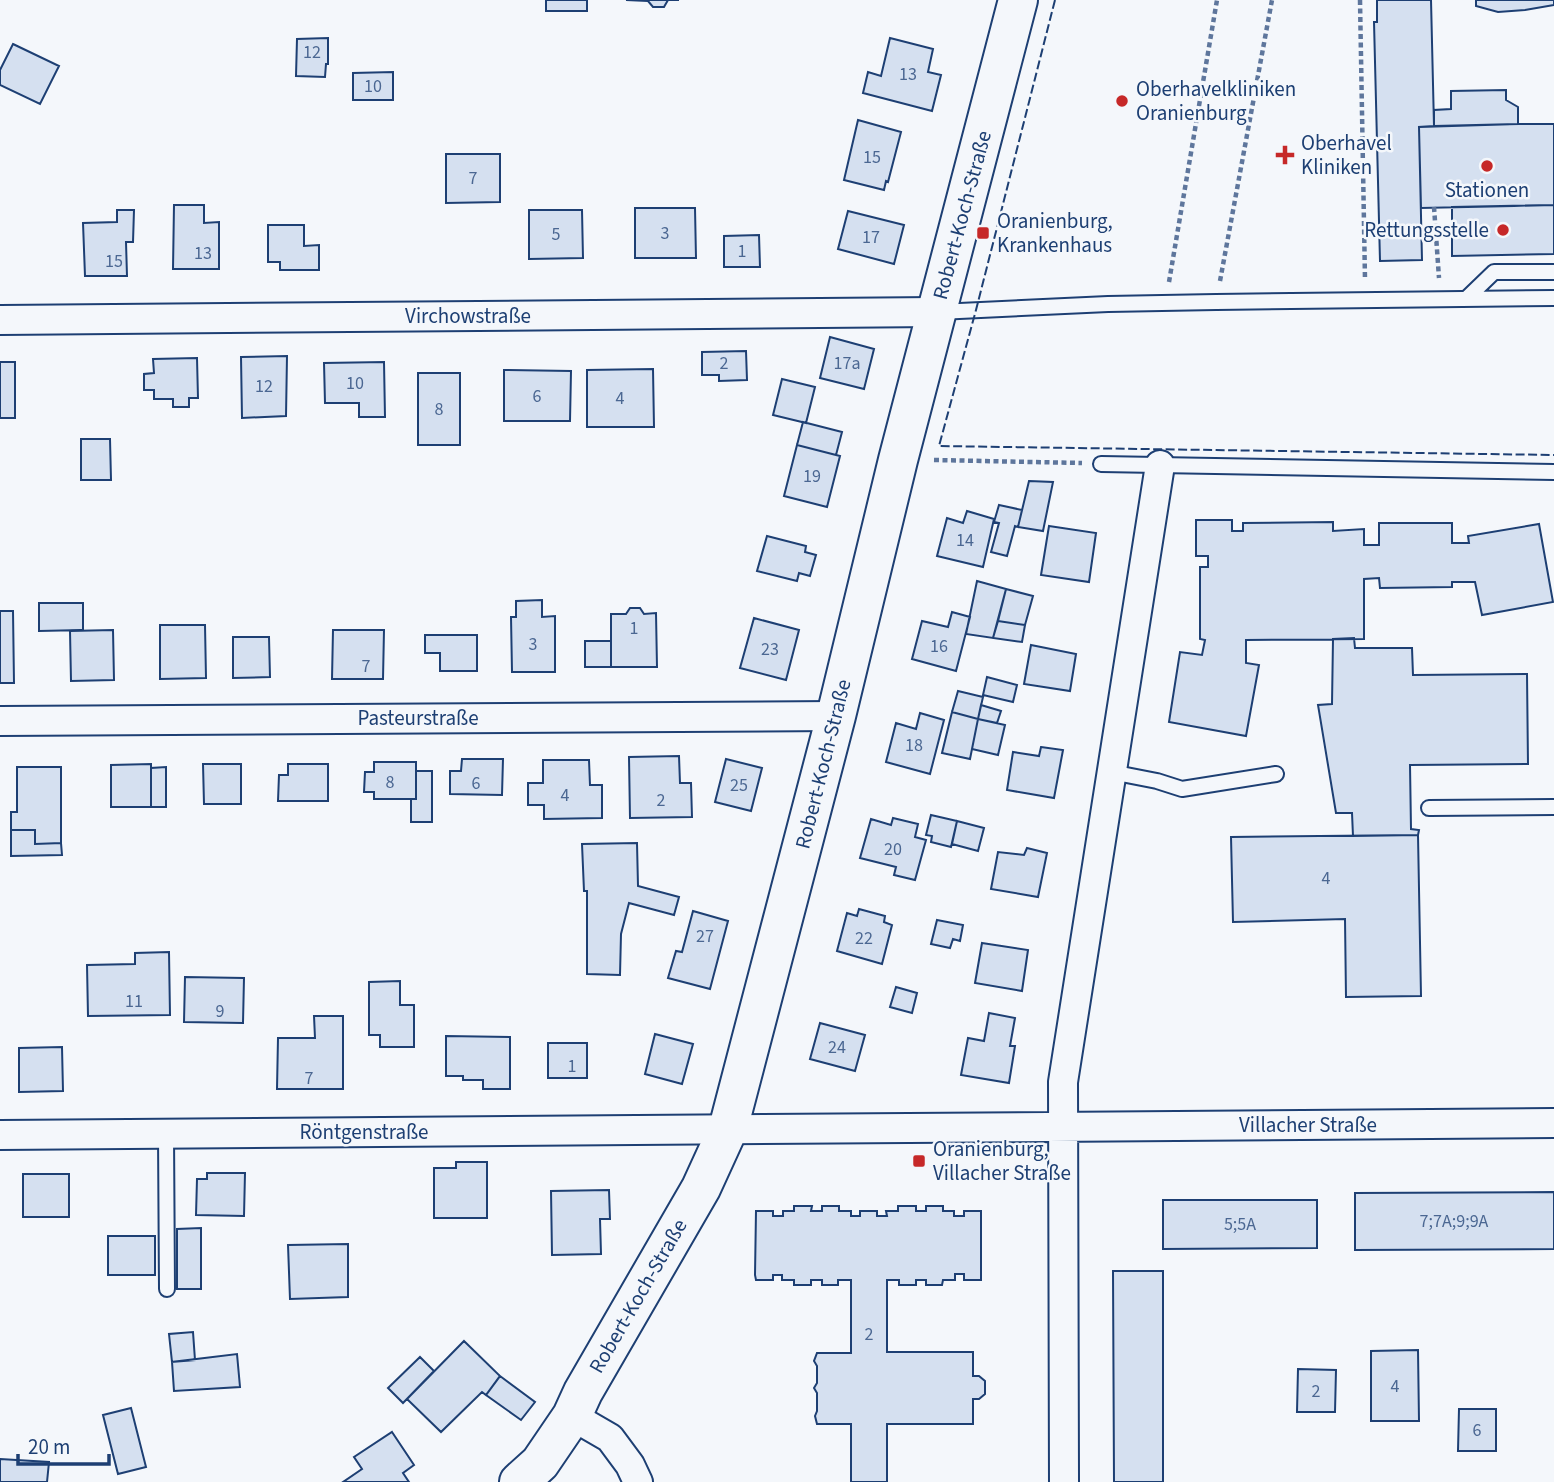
<svg xmlns="http://www.w3.org/2000/svg" width="1554" height="1482" font-family="'Source Sans 3',sans-serif">
	<style>
		.building { fill: #d5e0f0; stroke: #1d3f73; stroke-width: 2 }
		.lines { fill: none; stroke-linecap: round; stroke-linejoin: round }
		.lane-casing { stroke: #1d3f73; stroke-width: 18 }
		.street-casing { stroke: #1d3f73; stroke-width: 32 }
		.secondary-casing { stroke: #1d3f73; stroke-width: 42 }
		.path { stroke: #5e769c; stroke-width: 4.5; stroke-dasharray: 5 3.5; stroke-linecap: butt }
		.lane { stroke: #f4f7fb; stroke-width: 14 }
		.street { stroke: #f4f7fb; stroke-width: 28 }
		.secondary { stroke: #f4f7fb; stroke-width: 38 }
		.fence { stroke: #1d3f73; stroke-width: 2; stroke-dasharray: 9 3.5; stroke-linecap: butt }
		.poi-dot { fill: #c62828; stroke: #f4f7fb; stroke-width: 2.5 }
		.labels { text-anchor: middle; stroke-width: 5; stroke-linejoin: round; paint-order: stroke }
		.number-label { font-size: 18px; fill: #4b6792 }
		.poi-label { font-size: 21px; fill: #1d3f73; stroke: #f4f7fb; text-anchor: start }
		.street-label { font-size: 21px; fill: #1d3f73; stroke: #f4f7fb }
	</style>
	<rect width="100%" height="100%" fill="#f4f7fb"/>
	<path class="building" d="M546 0H587V11H546Z
		M626 0H679H668L664 7H653L648 1Z
		M1377 0H1431L1434 126 1419 127 1422 260 1380 261 1374 22H1377Z
		M1476 0H1554V5L1525 10 1498 12 1476 6Z
		M328 38V64H326L325 77 296 76 297 39Z
		M890 38 933 49 928 72 941 75 932 111 863 93 868 72 881 76Z
		M13 44 59 66 40 104 0 85V70Z
		M393 72V100H353V73Z
		M1506 90V100L1518 107V124L1434 126V110L1451 109V91Z
		M858 120 901 132 888 182 886 181 884 190 844 180Z
		M1518 124H1554V205L1421 208 1419 127Z
		M446 154H500V202L446 203Z
		M174 205H204V223L219 222V269H173Z
		M1554 205V254L1452 256V207Z
		M635 208H695L696 258H635Z
		M117 210H134L133 242H126L127 276H85L83 223 117 222Z
		M529 210H582L583 258 529 259Z
		M848 211 904 225 894 264 838 249Z
		M268 225H304V246L319 245V270H280V262H268Z
		M759 235 760 267H724V236Z
		M830 337 874 349 864 389 820 378Z
		M746 351 747 380 719 381V375H702V352Z
		M287 356 286 416 242 418 241 357Z
		M197 358 198 398H189V407H173V399H154V390H144V374L154 373 153 359Z
		M0 362H15V418H0Z
		M384 362 385 417H359V403H325L324 363Z
		M653 369 654 427H587V370Z
		M504 370 571 371 570 421H504Z
		M418 373H460V445H418Z
		M782 379 815 387 806 423 773 415Z
		M803 422 842 432 836 455 797 445Z
		M81 439H110L111 480H81Z
		M797 445 840 456 827 507 784 496Z
		M1029 481 1053 482 1043 531 1018 527Z
		M999 505 1022 510 1018 527 1015 526 1007 556 991 552 999 523 994 522Z
		M967 511 994 519 983 567 937 556 947 518 963 523Z
		M1196 520H1232V531H1243V523L1333 522V531L1364 529V545H1379V523H1452V543H1469L1468 536 1539 524 1553 602 1482 615 1475 582H1452V587L1380 588 1379 578 1364 579V639L1246 640V663L1259 665 1246 736 1169 722 1180 652 1202 655 1205 640 1200 639V567H1208V556H1196Z
		M1049 526 1096 533 1089 582 1041 575Z
		M767 536 806 546 805 552 816 555 810 576 799 573 797 581 757 571Z
		M977 581 1006 589 993 638 966 634Z
		M1006 589 1033 596 1025 625 998 621Z
		M542 600V617L555 616V672H512L511 617H516V601Z
		M39 603H83V630L39 631Z
		M630 608H640L644 614 656 613 657 667H611V614H626Z
		M0 611H13L14 683H0Z
		M952 612 970 617 956 671 912 659 922 621 948 627Z
		M754 618 799 630 786 680 740 668Z
		M998 621 1025 625 1022 642 993 638Z
		M160 625H205L206 678 160 679Z
		M113 630 114 680 71 681 70 631Z
		M333 630H384L383 679H332Z
		M425 635H477V671H440V653H425Z
		M233 637H269L270 677 233 678Z
		M1354 638 1355 648H1412L1413 675 1527 674 1528 764 1410 765 1411 829 1419 830 1418 835 1353 836 1352 813H1336L1318 705 1332 704 1333 639Z
		M585 641H611V667H585Z
		M1031 645 1076 654 1070 691 1024 684Z
		M987 677 1017 685 1013 702 983 695Z
		M958 691 983 697 978 719 952 712Z
		M981 705 1001 711 997 723 978 719Z
		M952 712 978 719 970 759 942 753Z
		M920 713 944 720 930 774 886 762 896 723 916 729Z
		M978 719 1005 725 998 755 972 749Z
		M1041 747 1063 750 1054 798 1007 790 1013 752 1039 756Z
		M679 756 680 783H691L692 817 630 818 629 757Z
		M462 759H503L502 795 450 794V771H461Z
		M726 759 762 768 751 811 715 802Z
		M543 760H589L590 785H602V818L544 819V805H528V783H543Z
		M374 762H416V799H374V792H364L365 772H374Z
		M151 764V807H111V765Z
		M203 764H241V804H204Z
		M288 764H328V801H278L279 775H288Z
		M17 767H61V843L35 844V830H11V812H17Z
		M166 767V807H151V768Z
		M416 771H432V822H411V799H416Z
		M931 815 957 821 951 847 931 842 932 836 926 835Z
		M893 818 918 824 915 837 926 840 915 880 894 875 896 867 860 858 871 819 891 825Z
		M957 821 984 828 978 851 952 844Z
		M11 830H35V844L61 843 62 855 11 856Z
		M1418 835 1421 996 1346 997 1345 919 1233 922 1231 837Z
		M637 843 638 886 679 897 674 915 629 903 621 934 620 975 587 974V891H584L582 844Z
		M1027 848 1047 853 1038 897 991 889 998 852 1024 855Z
		M859 909 885 916 884 922 892 925 882 964 837 951 847 913 857 916Z
		M693 911 728 921 710 989 668 978 676 951 682 952Z
		M937 920 963 925 960 941 953 939 950 948 931 944Z
		M982 943 1028 950 1022 991 975 983Z
		M169 952 170 1015 88 1016 87 965 135 964V953Z
		M185 977 244 978 243 1023 184 1022Z
		M400 981V1005H414V1047H380V1035H369V982Z
		M896 987 917 993 912 1013 890 1007Z
		M989 1013 1015 1018 1010 1046H1015L1009 1083 961 1075 968 1038 984 1041Z
		M314 1016H343V1089H277L278 1038H315Z
		M820 1023 865 1035 855 1071 810 1059Z
		M655 1034 693 1044 682 1084 645 1074Z
		M446 1036 510 1037V1089H483V1080H463V1076H446Z
		M548 1043H587V1078H548Z
		M62 1047 63 1091 19 1092V1048Z
		M456 1162H487V1218H434V1168H456Z
		M207 1173H245L244 1216 196 1215 197 1179H207Z
		M23 1174H69V1217H23Z
		M609 1190 610 1219H600L601 1254 552 1255 551 1191Z
		M1554 1192V1249L1355 1250V1193Z
		M1163 1200H1317V1248L1163 1249Z
		M794 1206H812L811 1211H822V1206H839V1211H851V1216H860V1211H877V1216H887L886 1211H898V1206H916V1211H926V1206H943V1211H954V1216H964V1211H981V1280H964V1274H955V1280H943L942 1285H926V1280H916V1285H899V1280H887V1352H973V1376H979L985 1381V1394L979 1399H973V1424H887V1482H851V1424H817L815 1416 817 1411V1393L814 1388 817 1383V1366L814 1361 817 1353H851V1280H838V1285H822V1280H811V1285H794V1280H782V1275H773V1280H756L755 1275 756 1211H773V1216H783V1211H794Z
		M201 1228V1289H177V1229Z
		M108 1236H155V1275H108Z
		M348 1244V1297L290 1299 288 1245Z
		M1113 1271H1163V1482H1114Z
		M193 1332 195 1360 172 1362 169 1334Z
		M464 1341 500 1376 486 1395 482 1392 441 1432 407 1399Z
		M1418 1350 1419 1421H1371V1351Z
		M237 1354 240 1387 174 1391 172 1362Z
		M420 1357 434 1371 403 1403 388 1388Z
		M1298 1369 1336 1370 1335 1412H1297Z
		M500 1376 535 1402 521 1420 486 1395Z
		M131 1408 146 1467 118 1474 103 1415Z
		M1459 1409H1496V1451H1458Z
		M392 1432 414 1465 403 1473 409 1482H343L362 1469 354 1457Z
		M0 1459 49 1462 47 1482H0Z"/>
	<g class="lines">
		<defs>
			<path id="lane" d="M1466 299 1494 272H1554
				M938 312 1108 304 1216 302 1554 298
				M1101 464 1554 472
				M1111 772 1157 781 1182 789 1276 774
				M1429 808 1554 807
				M166 1134 167 1289"/>
			<path id="street" d="M0 320 936 312
				M0 721 836 716
				M0 1135 1554 1123
				M572 1416 610 1438 630 1465 638 1482
				M1064 1482 1063 1082 1160 465"/>
			<path id="secondary" d="M519 1482 540 1463 572 1416 583 1392 701 1188 728 1129 836 716 898 460 1018 0"/>
		</defs>
		<use href="#lane" class="lane-casing"/>
		<use href="#street" class="street-casing"/>
		<use href="#secondary" class="secondary-casing"/>
		<path class="path" d="M1360 0 1365 279
			M1434 207 1439 278
			M1220 281 1272 0
			M1169 282 1217 0
			M934 460 1082 463"/>
		<use href="#lane" class="lane"/>
		<use href="#street" class="street"/>
		<use href="#secondary" class="secondary"/>
		<path class="fence" d="M1055 0 976 310 939 446 1554 455"/>
	</g>
	<g class="poi-dot">
		<circle cx="1122" cy="101" r="7"/>
		<path d="M1281.5 144.5h7v7h7v7h-7v7h-7v-7h-7v-7h7z"/>
		<circle cx="1487" cy="166" r="7"/>
		<circle cx="1503" cy="230" r="7"/>
		<rect x="976" y="226" width="14" height="14" rx="3.5"/>
		<rect x="912" y="1154" width="14" height="14" rx="3.5"/>
	</g>
	<g class="labels">
		<g class="number-label">
			<text x="312" y="58">12</text>
			<text x="908" y="80">13</text>
			<text x="373" y="92">10</text>
			<text x="872" y="163">15</text>
			<text x="473" y="184">7</text>
			<text x="665" y="239">3</text>
			<text x="556" y="240">5</text>
			<text x="871" y="243">17</text>
			<text x="742" y="257">1</text>
			<text x="203" y="259">13</text>
			<text x="114" y="267">15</text>
			<text x="724" y="369">2</text>
			<text x="847" y="369">17a</text>
			<text x="355" y="389">10</text>
			<text x="264" y="392">12</text>
			<text x="537" y="402">6</text>
			<text x="620" y="404">4</text>
			<text x="439" y="415">8</text>
			<text x="812" y="482">19</text>
			<text x="965" y="546">14</text>
			<text x="634" y="634">1</text>
			<text x="533" y="650">3</text>
			<text x="939" y="652">16</text>
			<text x="770" y="655">23</text>
			<text x="366" y="672">7</text>
			<text x="914" y="751">18</text>
			<text x="390" y="788">8</text>
			<text x="476" y="789">6</text>
			<text x="739" y="791">25</text>
			<text x="565" y="801">4</text>
			<text x="661" y="806">2</text>
			<text x="893" y="855">20</text>
			<text x="1326" y="884">4</text>
			<text x="705" y="942">27</text>
			<text x="864" y="944">22</text>
			<text x="134" y="1007">11</text>
			<text x="220" y="1017">9</text>
			<text x="837" y="1053">24</text>
			<text x="572" y="1072">1</text>
			<text x="309" y="1084">7</text>
			<text x="1454" y="1227">7;7A;9;9A</text>
			<text x="1240" y="1230">5;5A</text>
			<text x="869" y="1340">2</text>
			<text x="1395" y="1392">4</text>
			<text x="1316" y="1397">2</text>
			<text x="1477" y="1436">6</text>
		</g>
		<g class="poi-label">
			<text x="1136" y="96">Oberhavelkliniken<tspan x="1136" dy="24">Oranienburg</tspan></text>
			<text x="1301" y="150">Oberhavel<tspan x="1301" dy="24">Kliniken</tspan></text>
			<text x="1487" y="197" text-anchor="middle">Stationen</text>
			<text x="997" y="228">Oranienburg,<tspan x="997" dy="24">Krankenhaus</tspan></text>
			<text x="1489" y="237" text-anchor="end">Rettungsstelle</text>
			<text x="933" y="1156">Oranienburg,<tspan x="933" dy="24">Villacher Straße</tspan></text>
		</g>
		<g class="street-label">
			<text transform="translate(962 215) rotate(-75)" y="7">Robert-Koch-Straße</text>
			<text x="468" y="323">Virchowstraße</text>
			<text x="418" y="725">Pasteurstraße</text>
			<text transform="translate(823 764) rotate(-76)" y="7">Robert-Koch-Straße</text>
			<text x="1308" y="1132">Villacher Straße</text>
			<text x="364" y="1139">Röntgenstraße</text>
			<text transform="translate(638 1296) rotate(-60)" y="7">Robert-Koch-Straße</text>
		</g>
	</g>
	<path d="M18 1454v10h91v-10" fill="none" stroke="#1d3f73" stroke-width="3.5"/>
	<text x="28" y="1454" font-size="21" fill="#1d3f73" stroke="#f4f7fb" stroke-width="5" paint-order="stroke">20 m</text>
</svg>
